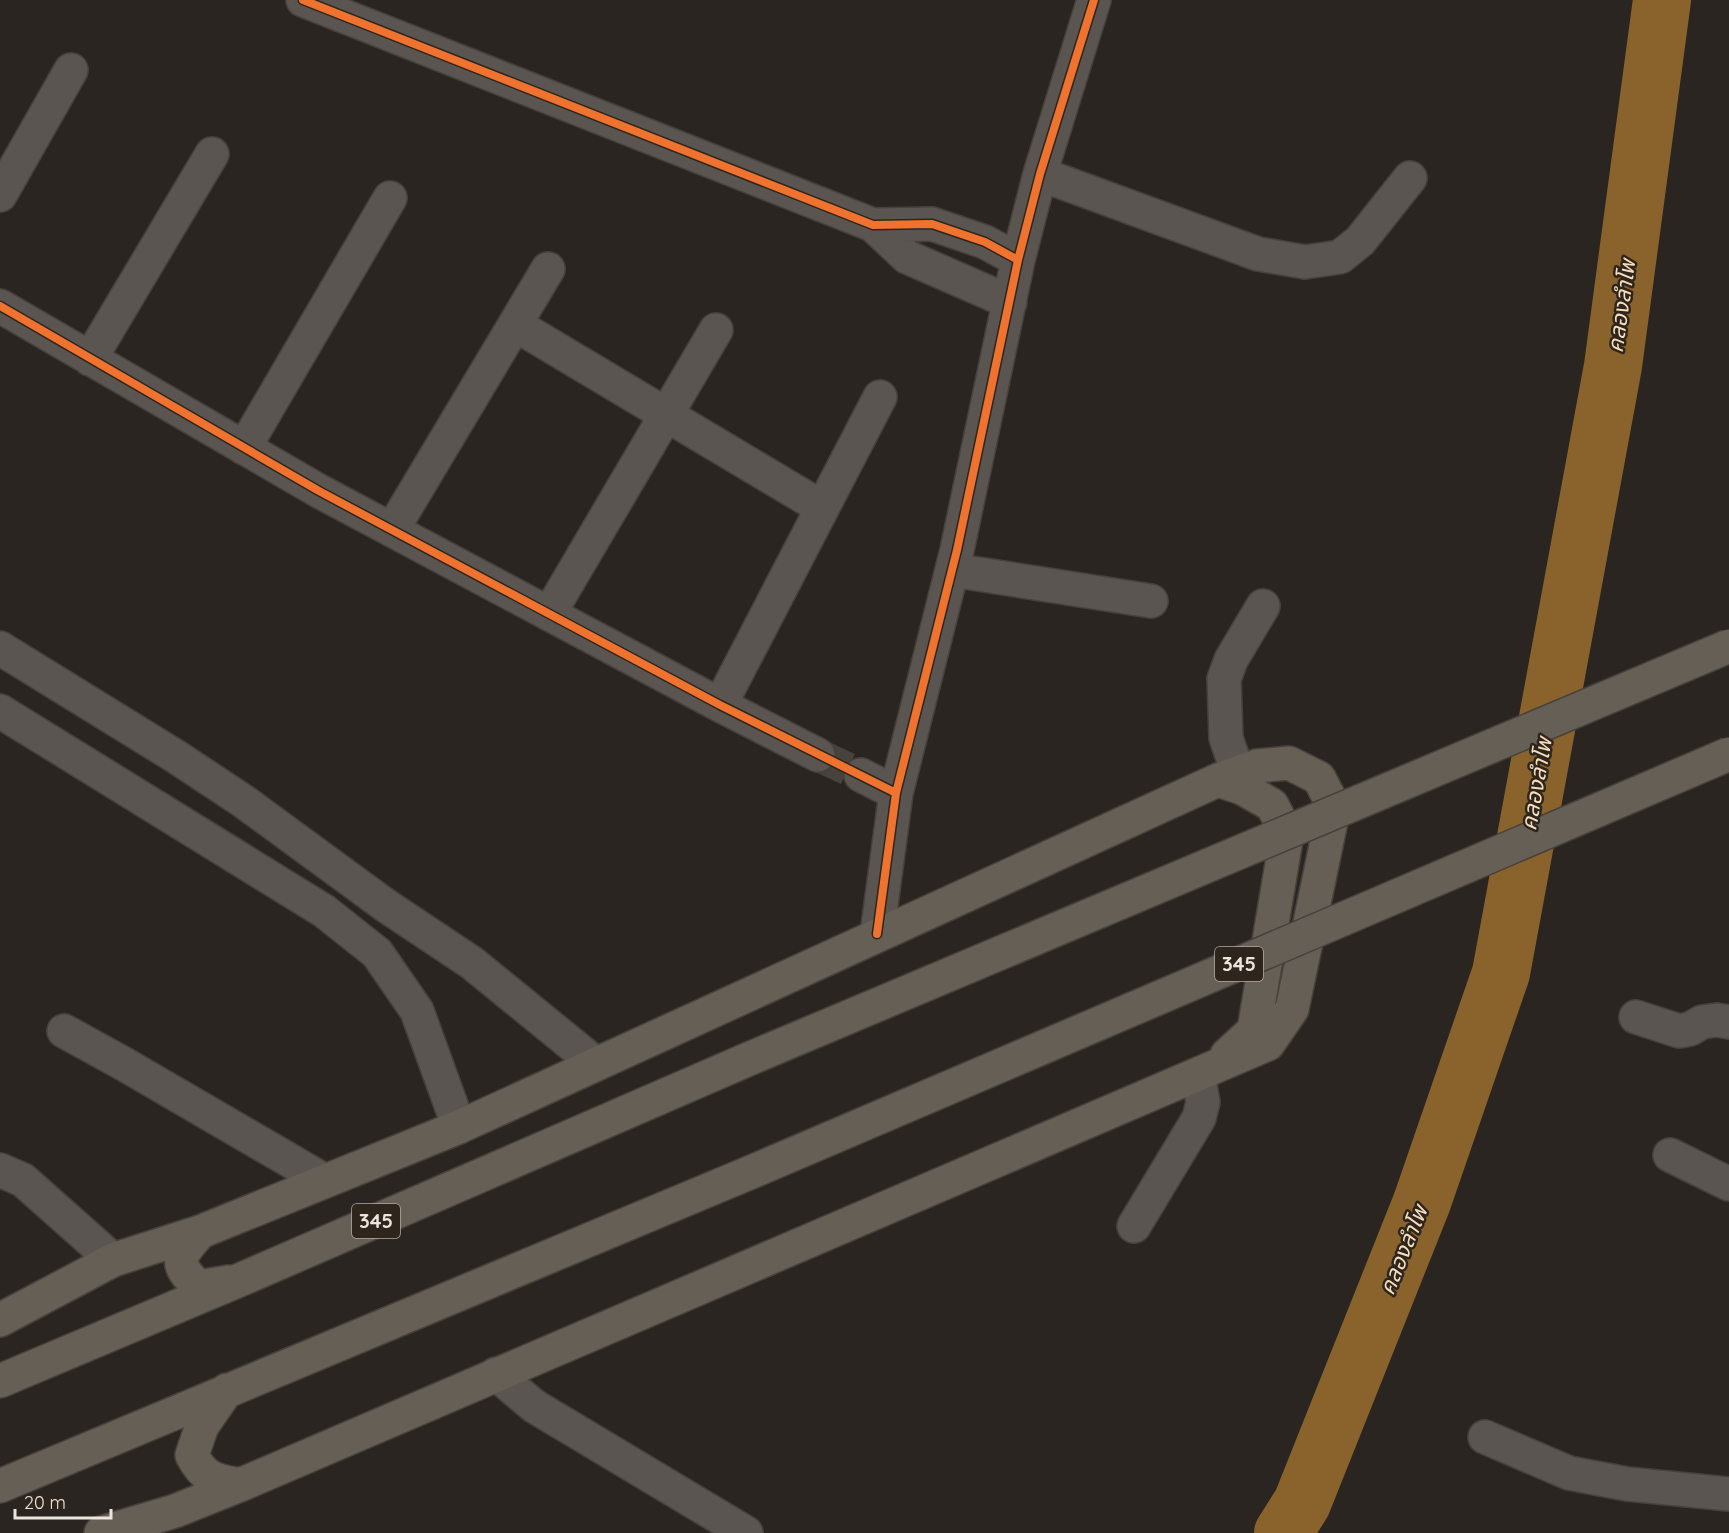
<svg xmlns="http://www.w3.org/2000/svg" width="1729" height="1533" font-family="Quicksand,'Noto Sans Thai',sans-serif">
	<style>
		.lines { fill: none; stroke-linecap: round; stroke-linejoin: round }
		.river { stroke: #8a632c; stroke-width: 58 }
		.minor-tunnel { stroke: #47423c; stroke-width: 33; stroke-dasharray: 33 16; stroke-linecap: butt }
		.minor-casing { stroke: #45413c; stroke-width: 36 }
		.major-casing { stroke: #45413c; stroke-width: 36 }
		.minor { stroke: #5a5551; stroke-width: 33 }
		.major { stroke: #665f55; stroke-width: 33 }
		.major-bridge-casing { stroke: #45413c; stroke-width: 36; stroke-linecap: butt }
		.major-bridge { stroke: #665f55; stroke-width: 33 }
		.cycleway-casing { stroke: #2e261c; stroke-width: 11 }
		.cycleway { stroke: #ef722f; stroke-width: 8 }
		.labels { text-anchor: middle; stroke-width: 5; stroke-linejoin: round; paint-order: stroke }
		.shield { fill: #2e261c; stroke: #b2aca4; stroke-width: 1.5 }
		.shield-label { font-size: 20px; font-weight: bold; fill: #ebe5de }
		.water-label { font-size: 22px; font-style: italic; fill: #f7debf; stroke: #2e261c }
	</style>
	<rect width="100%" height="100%" fill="#2a2520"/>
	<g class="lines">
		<path class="river" d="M1283 1533 1302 1503 1422 1202 1501 973 1613 366 1662 0"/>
		<path class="minor-tunnel" d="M818 755 861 775"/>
		<defs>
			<path id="minor" d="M303 0 873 225 932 224 985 242 1018 260
				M1040 174 1258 254 1305 262 1340 257 1360 241 1410 178
				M0 195 71 70
				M873 225 907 257 1010 302
				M0 306 319 491 720 705 818 755
				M516 325 821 507
				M90 359 212 154
				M244 448 390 198
				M392 530 548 269
				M952 570 1151 601
				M549 614 716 330
				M0 648 175 756 243 801 385 905 472 963 596 1064
				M720 705 880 397
				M0 711 324 911 377 953 417 1011 459 1127
				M1238 773 1226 738 1224 679 1231 660 1263 606
				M861 775 896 793
				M877 934 896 793 957 550 1018 260 1040 174 1094 0
				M1636 1017 1679 1031 1690 1029 1702 1022 1717 1020 1729 1022
				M64 1031 124 1064 325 1181
				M1670 1155 1729 1184
				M0 1170 23 1180 113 1260
				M1134 1226 1199 1118 1203 1102 1198 1075
				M496 1374 534 1406 746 1533
				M1485 1437 1569 1473 1627 1484 1729 1494"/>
			<path id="major" d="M1218 780 1242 788 1272 805 1287 834 1254 1030 1227 1055
				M200 1232C178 1257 173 1263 199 1287L228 1282
				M0 1320 113 1260 200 1232 459 1127 1218 780 1257 766 1289 763 1319 778 1334 807 1292 1009 1268 1044 240 1485 175 1511 101 1533
				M0 1381 242 1279 751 1058
				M227 1390 202 1426 192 1455C204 1479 215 1480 240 1485
				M0 1486 749 1173"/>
		</defs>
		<use href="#minor" class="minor-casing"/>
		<use href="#major" class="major-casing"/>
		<use href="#minor" class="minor"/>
		<use href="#major" class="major"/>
		<defs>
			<path id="major-bridge" d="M751 1058 1729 646
				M749 1173 1729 754"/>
		</defs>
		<use href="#major-bridge" class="major-bridge-casing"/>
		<use href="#major-bridge" class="major-bridge"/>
		<defs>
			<path id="cycleway" d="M303 0 873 225 932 224 985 242 1018 260
				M0 306 319 491 720 705 896 793
				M877 934 896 793 957 550 1018 260 1040 174 1094 0"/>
		</defs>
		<use href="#cycleway" class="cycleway-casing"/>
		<use href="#cycleway" class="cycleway"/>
	</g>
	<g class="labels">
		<g class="shield">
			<rect x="1215" y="947" width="48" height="34" rx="4.5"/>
			<rect x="352" y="1204" width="48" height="34" rx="4.5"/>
		</g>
		<g class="shield-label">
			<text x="1239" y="971">345</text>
			<text x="376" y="1228">345</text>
		</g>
		<g class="water-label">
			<text transform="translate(1621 306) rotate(-82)" y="8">คลองลำโพ</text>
			<text transform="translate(1536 784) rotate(-80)" y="8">คลองลำโพ</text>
			<text transform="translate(1403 1250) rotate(-68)" y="8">คลองลำโพ</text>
		</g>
	</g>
	<path d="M15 1509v9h96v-9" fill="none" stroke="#ebe5de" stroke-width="3"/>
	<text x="24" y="1509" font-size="18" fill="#ebe5de" stroke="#2e261c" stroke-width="4.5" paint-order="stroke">20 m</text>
</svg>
